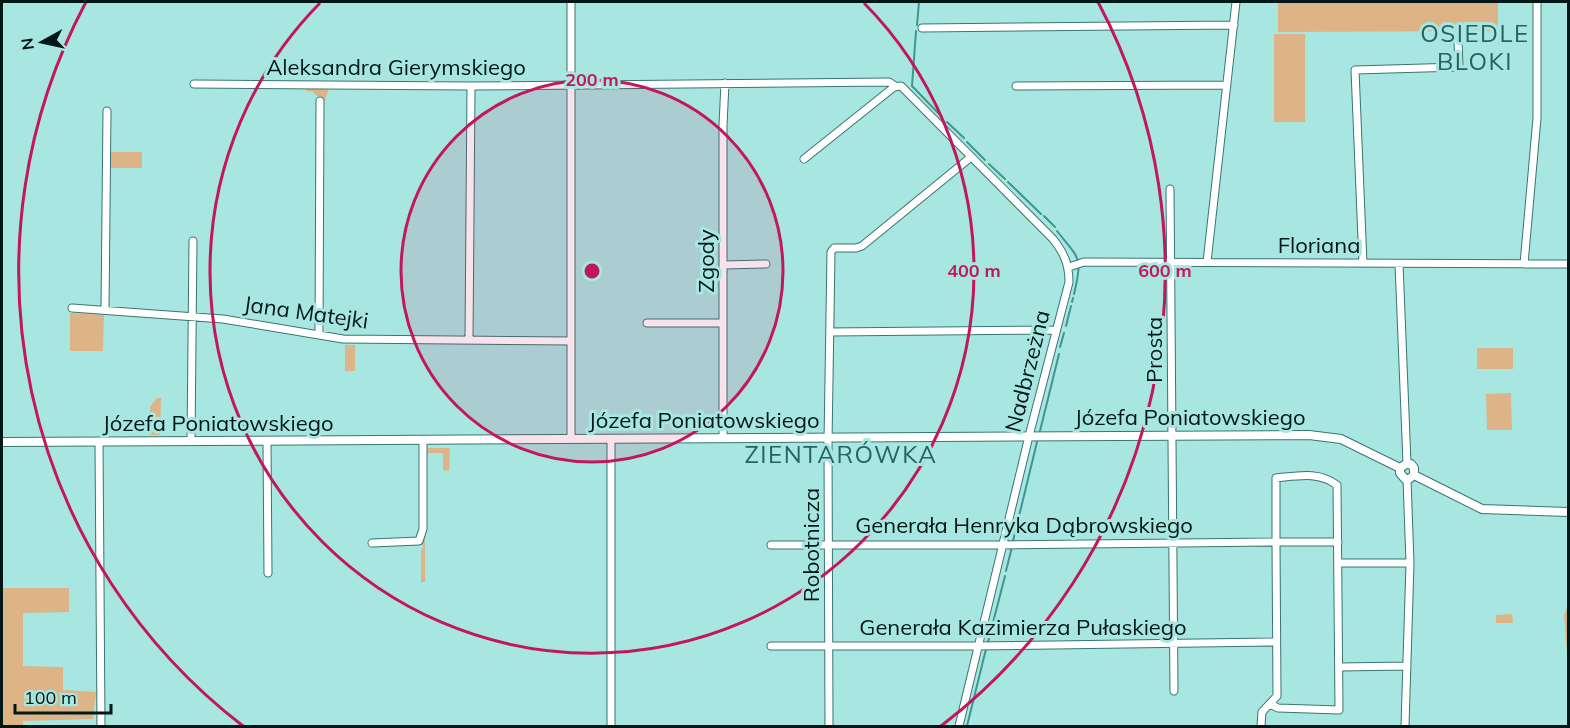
<svg xmlns="http://www.w3.org/2000/svg" width="1570" height="728" font-family="Mulish,sans-serif">
	<style>
		.green { fill: #dcb486 }
		.lines { fill: none; stroke-linecap: round; stroke-linejoin: round }
		.stream { stroke: #409591; stroke-width: 2 }
		.minor-casing { stroke: #397572; stroke-width: 9 }
		.tertiary-casing { stroke: #397572; stroke-width: 10 }
		.minor { stroke: #fff; stroke-width: 7 }
		.tertiary { stroke: #fff; stroke-width: 8 }
		.ring { fill: none; stroke: #c2185b; stroke-width: 3 }
		.labels { text-anchor: middle; stroke-width: 6; stroke-linejoin: round; paint-order: stroke }
		.street-label { font-size: 22px; fill: #011817; stroke: #a8e6e2 }
		.neighbourhood-label { font-size: 24px; letter-spacing: 1.5px; fill: #256360; stroke: #a8e6e2 }
		.centre { fill: #c2185b; stroke: #a8e6e2; stroke-width: 3 }
		.ring-label { font-size: 18px; text-anchor: middle; font-weight: bold; fill: #c2185b; stroke: #a8e6e2; stroke-width: 6; stroke-linejoin: round; paint-order: stroke }
	</style>
	<rect width="100%" height="100%" fill="#a8e6e2"/>
	<path class="green" d="M1498 2V31L1278 32V3Z
		M1274 34H1305V122H1274Z
		M330 86 325 100H321V96H317L313 92 306 91V87Z
		M111 152H142V168H111Z
		M70 313 104 315 103 351H70Z
		M345 345H355V371H345Z
		M1477 348H1513V369H1477Z
		M1511 393 1512 430H1487L1486 394Z
		M157 398H161L160 435H150V407Z
		M425 448H450L449 471 443 470V453H428L425 458Z
		M425 530V582H421V551L423 547 422 541Z
		M2 588H69V612L23 613V666L63 667V690L96 692 93 719 23 721V726H2Z
		M1568 606V666L1564 615Z
		M1512 614 1513 623H1496V615Z"/>
	<g class="lines">
		<path class="stream" d="M917 25 919 2
			M916 31 912 86 942 117
			M947 122 964 138
			M967 142 985 160
			M989 164 1005 179
			M1008 182 1041 214
			M1044 216 1055 227
			M1057 231C1080 260 1083 257 1074 294
			M1072 302 1073 298
			M1066 326 1071 306
			M1060 347 1064 333
			M1040 431 1059 354
			M1013 541 1037 442
			M1006 571 1012 547
			M988 642 1005 576
			M967 726 986 649"/>
		<defs>
			<path id="minor" d="M571 2V439
				M922 28 1234 25
				M194 84 471 86 889 82 895 86
				M1016 86 1227 85
				M804 159 894 87 901 86 1053 239C1064 253 1069 264 1069 282L1029 436 959 726
				M1170 189 1174 691
				M1207 262 1236 2
				M1363 263 1355 70 1459 67 1458 40 1467 36
				M1399 264 1407 463
				M1524 264 1537 118V2
				M724 265 766 264
				M1069 267 1084 262 1568 264
				M72 308 223 319 343 339 571 341
				M105 310 107 111
				M647 323H723
				M830 332 1056 330
				M319 335 320 101
				M469 340 471 86
				M723 438V125L725 83
				M191 441 193 241
				M267 441 268 573
				M99 442 101 726
				M372 543 419 541 423 529V440
				M771 545H999L1276 542V478C1297 476 1319 471 1337 485L1339 710 1278 708 1270 704
				M1338 563H1410
				M771 646H974L1276 642
				M1339 667 1407 666
				M611 726V439
				M829 726 828 442 831 252 834 248H856L862 246 971 157
				M1261 726 1262 712 1277 696 1276 542H1338
				M1405 726 1410 563 1407 479"/>
			<path id="tertiary" d="M2 442 1309 435 1341 439 1400 468
				M1400 468 1406 464H1411L1414 468V475
				M1400 468V473L1405 479H1409L1414 475
				M1414 475 1482 509 1568 512"/>
		</defs>
		<use href="#minor" class="minor-casing"/>
		<use href="#tertiary" class="tertiary-casing"/>
		<use href="#minor" class="minor"/>
		<use href="#tertiary" class="tertiary"/>
	</g>
	<circle cx="592" cy="271" r="191" fill="#c2185b" fill-opacity=".12"/>
	<g class="ring">
		<circle cx="592" cy="271" r="191"/>
		<path d="M864 3A382 382 0 1 1 320 3"/>
		<path d="M243 726A573 573 0 0 1 86 2M1098 2A573 573 0 0 1 941 726"/>
	</g>
	<g class="labels">
		<g class="street-label">
			<text x="396" y="75">Aleksandra Gierymskiego</text>
			<text x="1319" y="253">Floriana</text>
			<text transform="translate(706 261) rotate(-90)" y="8">Zgody</text>
			<text transform="translate(306 312) rotate(8)" y="8">Jana Matejki</text>
			<text transform="translate(1154 350) rotate(-90)" y="8">Prosta</text>
			<text transform="translate(1027 371) rotate(-76)" y="8">Nadbrzeżna</text>
			<text x="1190" y="425">Józefa Poniatowskiego</text>
			<text x="704" y="428">Józefa Poniatowskiego</text>
			<text x="218" y="431">Józefa Poniatowskiego</text>
			<text x="1024" y="533">Generała Henryka Dąbrowskiego</text>
			<text transform="translate(811 545) rotate(-90)" y="8">Robotnicza</text>
			<text x="1023" y="635">Generała Kazimierza Pułaskiego</text>
		</g>
		<g class="neighbourhood-label">
			<text x="1475" y="42">OSIEDLE<tspan x="1475" dy="28">BLOKI</tspan></text>
			<text x="841" y="463">ZIENTARÓWKA</text>
		</g>
	</g>
	<circle cx="592" cy="271" r="9" class="centre"/>
	<g class="ring-label">
		<text x="592" y="86">200 m</text>
		<text x="974" y="277">400 m</text>
		<text x="1165" y="277">600 m</text>
	</g>
	<rect width="1570" height="728" fill="none" stroke="#011817" stroke-width="6"/>
	<g transform="translate(42 42) rotate(262)" stroke="#a8e6e2" stroke-width="4.5" paint-order="stroke">
	<path d="M0-4.5L10 22L0 15L-10 22Z" fill="#011817"/>
	<text y="-9" font-size="16" font-weight="bold" text-anchor="middle" fill="#011817">N</text>
	</g>
	<path d="M15 704v9h96v-9" fill="none" stroke="#011817" stroke-width="3"/>
	<text x="24" y="704" font-size="18" fill="#011817" stroke="#a8e6e2" stroke-width="4.5" paint-order="stroke">100 m</text>
</svg>
